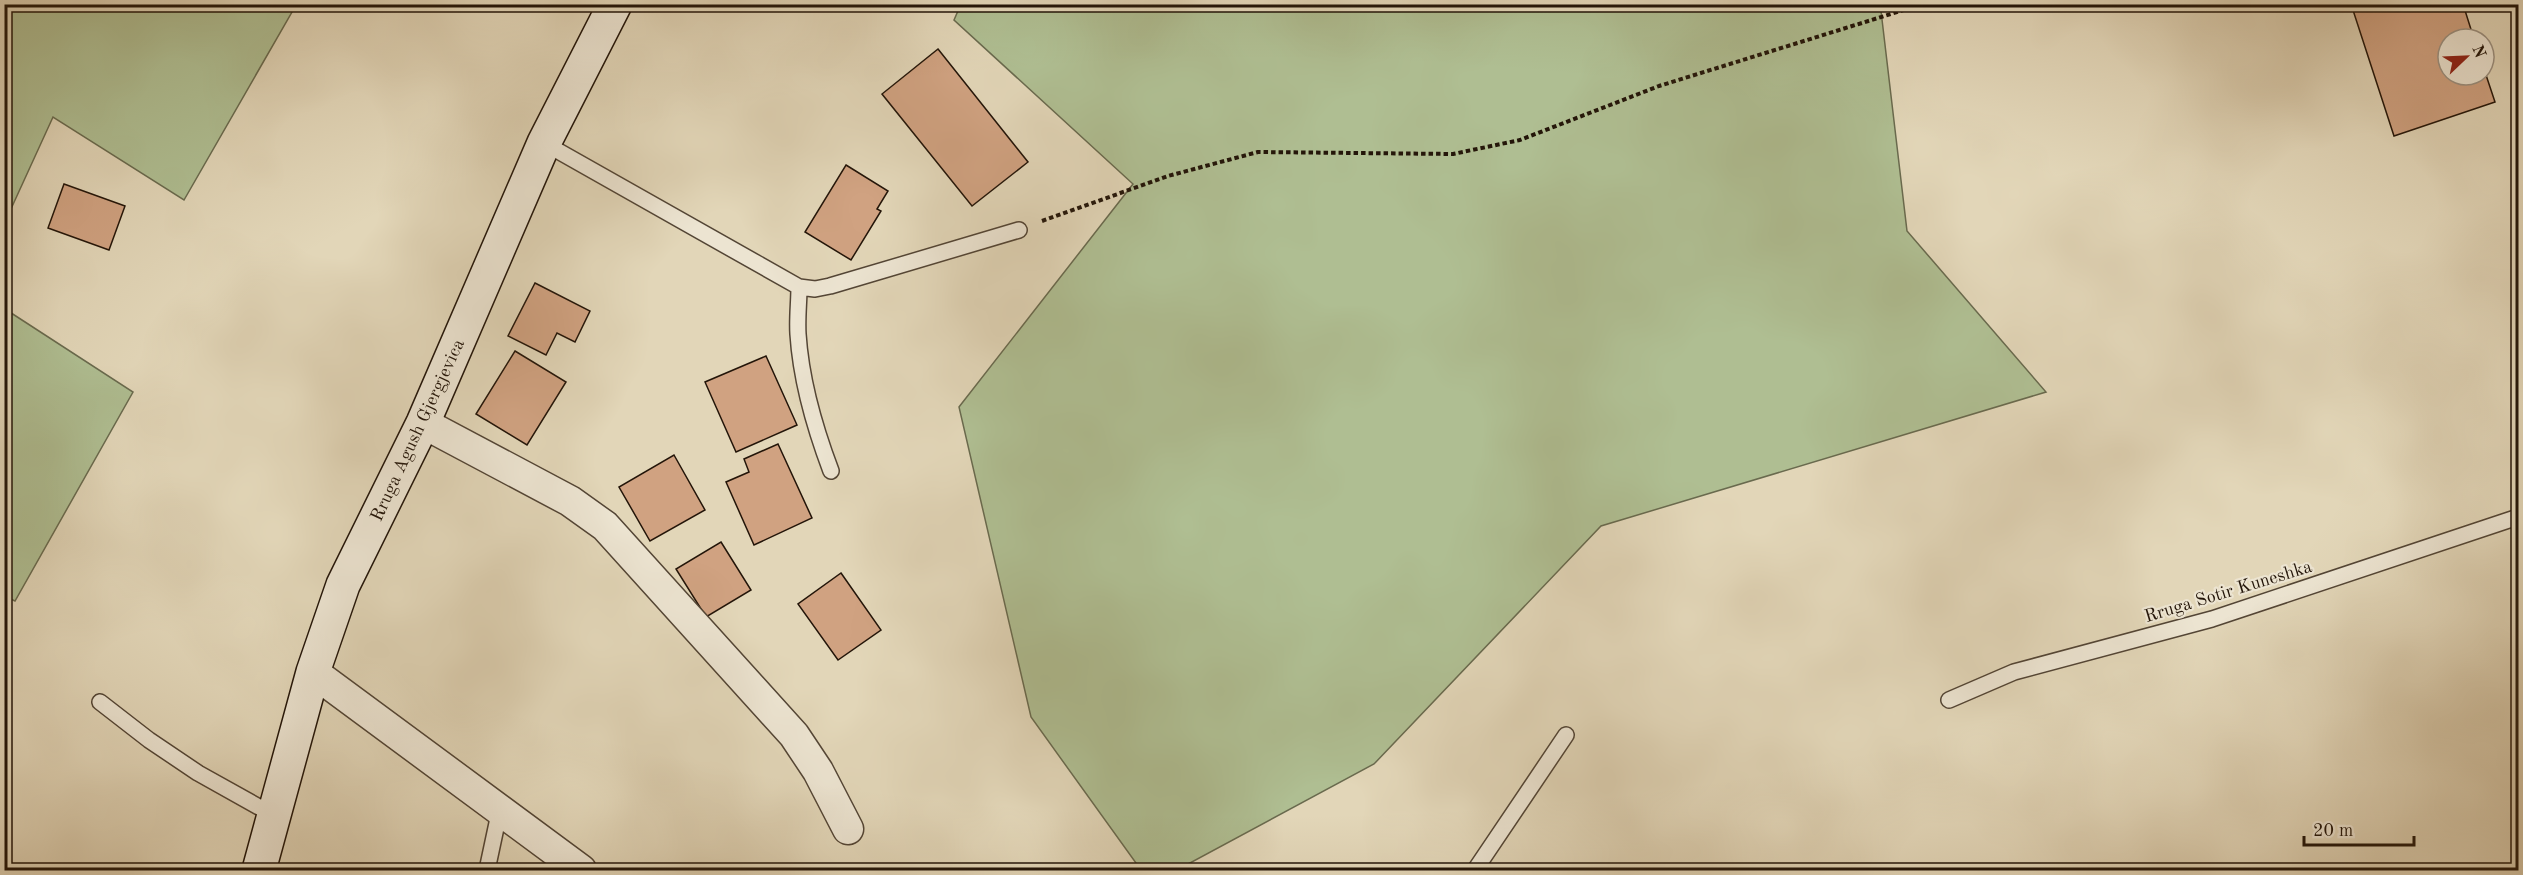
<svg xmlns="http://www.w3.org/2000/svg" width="2523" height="875" font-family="'Old Standard TT',serif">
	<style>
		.green { fill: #afbe92; stroke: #696a4e; stroke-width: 1.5 }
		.building { fill: #d0a281; stroke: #231509; stroke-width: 1.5 }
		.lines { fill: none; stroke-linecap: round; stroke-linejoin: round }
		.lane-casing { stroke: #534535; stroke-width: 18 }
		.street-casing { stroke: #534535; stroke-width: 33 }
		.secondary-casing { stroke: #231509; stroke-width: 36 }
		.path { stroke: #231509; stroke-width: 4; stroke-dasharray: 4.5 3; stroke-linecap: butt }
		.lane { stroke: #ece4d1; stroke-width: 15 }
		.street { stroke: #ece4d1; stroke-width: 30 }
		.secondary { stroke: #ece4d1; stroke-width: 33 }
		.labels { text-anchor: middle; stroke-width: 4.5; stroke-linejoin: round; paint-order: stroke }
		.street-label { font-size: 18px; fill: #231509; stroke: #ece4d1 }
	</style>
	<rect width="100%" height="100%" fill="#e2d6b8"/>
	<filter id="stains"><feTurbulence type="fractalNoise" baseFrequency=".00333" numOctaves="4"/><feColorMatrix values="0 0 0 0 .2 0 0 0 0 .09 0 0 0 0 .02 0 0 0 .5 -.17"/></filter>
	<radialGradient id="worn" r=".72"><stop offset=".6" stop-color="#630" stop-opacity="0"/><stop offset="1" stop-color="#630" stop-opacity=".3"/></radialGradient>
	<path class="green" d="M5 4H296V5L184 200 53 117 5 222Z
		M961 4 1885 5 1881 11 1907 231 2046 392 1601 526 1374 764 1177 870H1141L1031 717 959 407 1133 184 954 20Z
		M5 309 133 392 15 601 4 596Z"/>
	<path class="building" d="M536 4H550L546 11Z
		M2351 4H2463L2474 39H2448V75H2484V69L2495 102 2394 136Z
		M938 49 1028 162 972 206 882 94Z
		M846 165 888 191 877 209 881 211 851 260 805 232Z
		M64 184 125 206 109 250 48 228Z
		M535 283 590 311 575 342 557 333 546 355 508 336Z
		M515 351 566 382 527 445 476 414Z
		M766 356 797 425 736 452 705 382Z
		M778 444 812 518 754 545 726 482 749 472 744 459Z
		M674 455 705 510 650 541 619 487Z
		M721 542 751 590 706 617 676 569Z
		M841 573 881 630 838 660 798 604Z"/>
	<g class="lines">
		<defs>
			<path id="lane" d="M544 143 799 287 815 289 830 286 1019 230
				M799 287C799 302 797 318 798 334 801 381 814 426 831 471
				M1949 700 2014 672 2212 619 2518 517
				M100 702 149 740 198 773 275 816
				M487 870 500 809
				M1475 870 1566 735"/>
			<path id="street" d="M423 423 570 501 605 526 794 735 818 771 848 829
				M313 672 581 870"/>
			<path id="secondary" d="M259 870 313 672 343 585 423 423 544 143 615 4"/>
		</defs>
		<use href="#lane" class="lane-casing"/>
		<use href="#street" class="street-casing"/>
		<use href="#secondary" class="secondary-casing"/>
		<path class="path" d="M1042 221 1168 176 1258 152 1453 154 1520 140 1659 86 1923 4"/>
		<use href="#lane" class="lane"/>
		<use href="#street" class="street"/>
		<use href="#secondary" class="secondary"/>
	</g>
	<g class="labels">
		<g class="street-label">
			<text transform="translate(417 430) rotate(-65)" y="6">Rruga Agush Gjergjevica</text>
			<text transform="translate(2228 591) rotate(-17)" y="6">Rruga Sotir Kuneshka</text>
		</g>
	</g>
	<rect width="2523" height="875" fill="none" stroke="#e2d6b8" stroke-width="24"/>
	<rect x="6" y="6" width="2511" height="863" fill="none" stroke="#231509" stroke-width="3"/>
	<rect x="12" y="12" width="2499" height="851" fill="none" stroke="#231509" stroke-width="1.5"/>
	<g transform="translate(2466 57) rotate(67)"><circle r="28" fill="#ece4d1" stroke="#9c9181" stroke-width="1.5"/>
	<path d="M0-4.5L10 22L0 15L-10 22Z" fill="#8f2418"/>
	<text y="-9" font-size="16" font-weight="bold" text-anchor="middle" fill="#231509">N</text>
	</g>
	<path d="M2304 836v9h110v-9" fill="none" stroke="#231509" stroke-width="3"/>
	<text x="2313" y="836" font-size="18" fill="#231509" stroke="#ece4d1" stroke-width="4.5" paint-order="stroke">20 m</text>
	<rect width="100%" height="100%" filter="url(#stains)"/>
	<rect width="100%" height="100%" fill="url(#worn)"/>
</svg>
